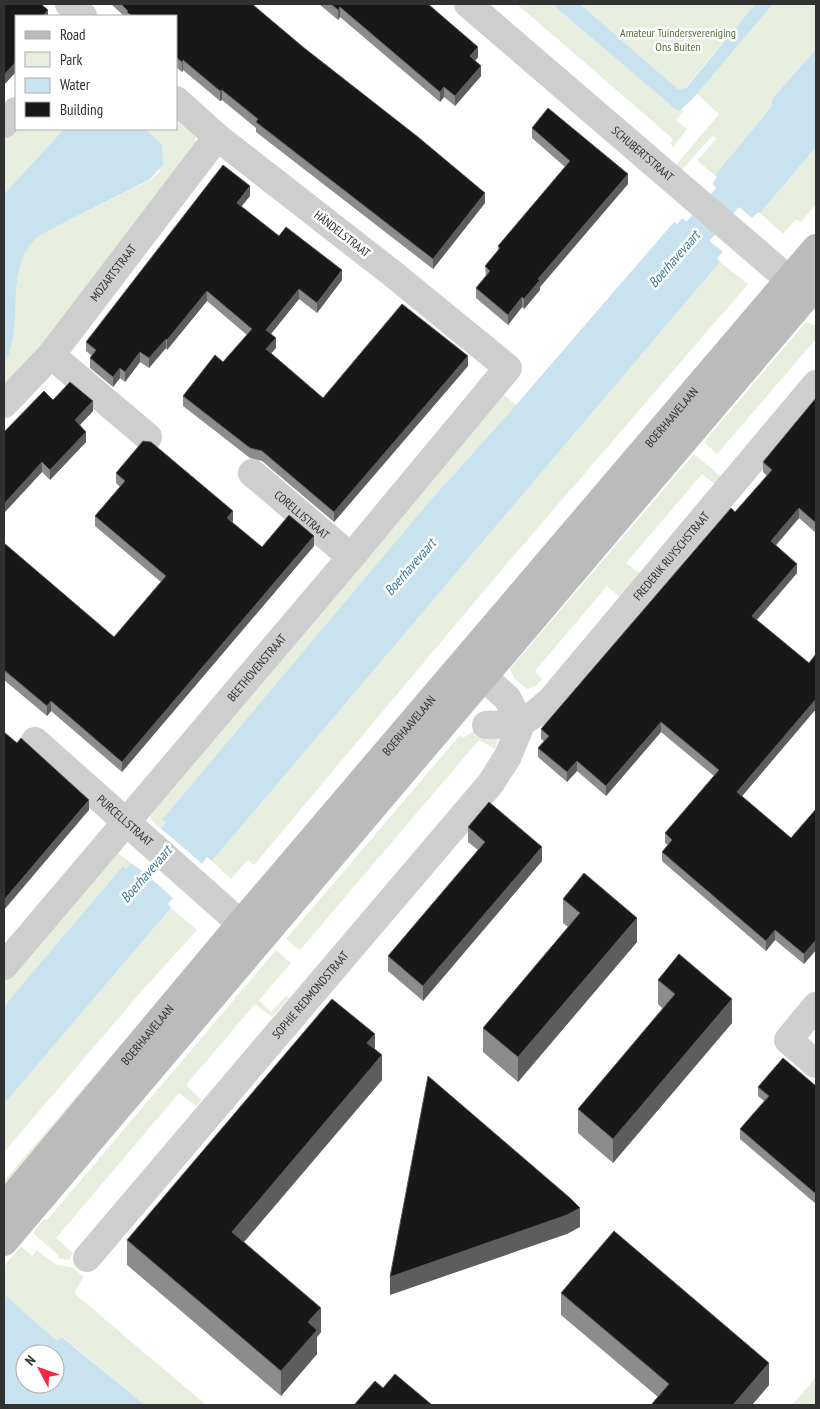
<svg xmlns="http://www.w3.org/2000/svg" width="820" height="1409" font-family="'PT Sans Narrow',sans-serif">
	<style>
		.green { fill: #e8eede }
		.water { fill: #c9e2ef; fill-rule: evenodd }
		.pier { fill: #fff }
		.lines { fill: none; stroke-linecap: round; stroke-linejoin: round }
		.canal { stroke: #c9e2ef; stroke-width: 30 }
		.street { stroke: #cecece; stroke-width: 28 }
		.secondary { stroke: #bbb; stroke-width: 28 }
		.wall { fill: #8c8c8c }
		.shaded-wall { fill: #5d5d5d }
		.building { fill: #181818; stroke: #5d5d5d }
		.labels { text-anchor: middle; stroke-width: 5; stroke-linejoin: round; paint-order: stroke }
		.park-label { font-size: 12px; fill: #567139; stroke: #fff }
		.street-label { font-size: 12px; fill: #313131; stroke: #fff }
		.water-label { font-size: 14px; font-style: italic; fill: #37799a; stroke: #fff }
	</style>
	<rect width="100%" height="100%" fill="#fff"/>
	<path class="green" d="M517 4H552L675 109 684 110 676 120 687 129 673 147 670 143 673 139Z
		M580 4H755L685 88 678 89Z
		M773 4H816V49L772 99 771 107 715 175 697 161 716 139 712 136 681 171 675 166 719 114 697 94Z
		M176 114 195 136 196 142 47 344 4 391V364L10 351 19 265 28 245 42 234 151 179 160 171 162 145 148 131 141 129H176Z
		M16 129H64L4 194V137Z
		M816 147V204L801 222 796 219 783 234 760 213Z
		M720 262 748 284 498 574 254 865 248 860 231 879 212 861Z
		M806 322 816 326V339L717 454 704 442Z
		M502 393 516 405 428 503 163 820 166 822 161 829C152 822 150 820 149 808Z
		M694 454 724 479 718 487 702 474 626 563 646 579 622 599 607 586 535 671 542 679 536 686 527 689 515 679 510 669Z
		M475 730 499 736 495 749 479 740 300 950 286 939 460 735 463 738Z
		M113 852 118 853 131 863 126 869 123 867 4 1006V976Z
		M171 908 197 930 146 986 4 1152V1104Z
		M276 950 291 963 259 1000 271 1012 286 996 289 998 272 1017 255 1004 186 1085 202 1100 196 1106 179 1093 56 1238 73 1253 69 1260 57 1258 59 1256 33 1233 44 1219 47 1220Z
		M169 988 4 1187V1181Z
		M21 1246 32 1256 37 1250 56 1265 72 1267 84 1277 74 1293 206 1405H145L63 1337 57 1341 4 1294V1266Z
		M816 1377V1405H792Z"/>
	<path class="water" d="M552 4H580L678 89 686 88 755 4H773L697 94 680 111 675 109Z
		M816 49V147L760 213 758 212 752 218 712 184 717 177 715 175 771 107 772 99Z
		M64 129H141L148 131 162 145 163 165 150 179 42 234C0 261 27 329 4 364V194Z
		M682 218 723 252 717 258 720 262 212 861 207 857 202 864 196 859 167 893 173 898 168 904 171 908 4 1104V1006L123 866 126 869 131 863 138 868 167 834 161 829 166 822 162 820 428 503 516 405 674 222 677 224Z
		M4 1294 57 1341 62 1337 145 1405H7L4 1403ZM25 1354H55V1384H25Z"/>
	<path class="pier" d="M164 831 199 861 170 895 135 865Z"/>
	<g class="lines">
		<path class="canal" d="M672 261 755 166"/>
		<g class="street">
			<path d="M69 4 83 16"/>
			<path id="s1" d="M468 4 808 296"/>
			<path d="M4 124 16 111"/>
			<path d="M51 355 148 437"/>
			<path id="s2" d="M4 404 51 355 217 137"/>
			<path id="s3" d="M252 473 351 557"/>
			<path id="s4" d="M486 725C522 724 525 724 552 699L816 384"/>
			<path id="s5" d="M35 741 258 939"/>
			<path id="s6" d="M4 966 351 557 508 368 393 274 217 137 176 100"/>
			<path d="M816 1006 788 1040 816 1064"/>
			<path id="s7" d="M87 1258 491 783 508 756 521 724 507 698 466 661"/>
		</g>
		<g class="secondary">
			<path id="s8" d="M4 1207 241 923 816 248"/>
			<path d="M4 1242 816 285"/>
		</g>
	</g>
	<path class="wall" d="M111 4H252L485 203 433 269 256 132V128L222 100 220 101 183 70 182 72 176 67V16H124Z
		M319 4H428L478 57 475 61 481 76 455 106 444 97 440 102 340 17 338 20Z
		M532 128 628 184 540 287V290L524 309 522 307 508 325 476 298V288L486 276 485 266 498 251V246L565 167 532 138Z
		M250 196 241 206 279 236 342 280 317 313 299 299 271 334 276 348 271 353 323 398 468 366 334 522 262 461 250 458 183 406V396L223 362 247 335 207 301 167 350 166 348 149 368 140 362 125 382 120 378 113 387 90 368V358L92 356 86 351V342Z
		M816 398V533L799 518 776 545 797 573 757 620 809 663 816 654V709L742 796 791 838 816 809V950L804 964 775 940 766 951 662 861V852L668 845 665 843V833L714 776 661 732 606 796 577 771 567 782 538 757V748L544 741 541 739V729L767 476 763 472V462Z
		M53 400 93 411 80 425 86 442 50 480 42 472 4 513Z
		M116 473 233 521 232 522 262 547 314 546 122 772 51 711 47 716 4 680V543L114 637 161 582 95 526V516L120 487 116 483Z
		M468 827 542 861 423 1001 388 971V956L478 850 468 842Z
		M563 899 637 942 518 1082 483 1052V1028L568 927 563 923Z
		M658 980 732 1023 613 1163 578 1133V1109L663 1009 658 1004Z
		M375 1049 382 1080 244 1242 321 1332 317 1337V1354L281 1396 127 1265V1240Z
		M816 1086V1204L740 1139V1129L764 1101 758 1096V1087Z
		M561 1293 769 1385 752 1405H651L658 1397 561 1315Z"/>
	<path class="shaded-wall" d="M340 7V17L338 20V10Z
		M48 10V16H43Z
		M478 47V57L470 67V56Z
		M183 60V70L182 72V62Z
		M16 62V72L4 85V75Z
		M481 66V76L455 106V96Z
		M444 87V97L440 102V92Z
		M222 90V100L220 101V91Z
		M628 174V184L540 287V290L524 309V299L538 279Z
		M250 186V196L237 212V203Z
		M485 193V203L433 269V259Z
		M342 270V280L317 313V303Z
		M299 289V299L266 340V330Z
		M207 291V301L167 350V340Z
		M522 297V307L508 325V315Z
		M276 338V348L266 359V349Z
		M166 339V348L149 368V358Z
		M140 352V362L125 382V372Z
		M468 356V366L334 522V512Z
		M120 368V378L113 387V377Z
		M93 401V411L75 430V420Z
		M86 432V442L50 480V470Z
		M42 462V472L4 513V504Z
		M799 508V518L771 551V541Z
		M233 511V521L227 527V518Z
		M314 536V546L122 772V762Z
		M797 564V573L752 625V616Z
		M816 699V709L737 802V792Z
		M51 701V711L47 716V706Z
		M661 722V732L606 796V786Z
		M577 761V771L567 782V772Z
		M89 800V810L4 910V900Z
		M542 847V861L423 1001V986Z
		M637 918V942L518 1082V1057Z
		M775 930V940L766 951V941Z
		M816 940V950L804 964V954Z
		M732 999V1023L613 1163V1139Z
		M375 1034V1059L367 1043Z
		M382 1055V1080L232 1256V1232Z
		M580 1208V1227L567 1234 390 1295V1277Z
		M321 1308V1332L317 1337V1354L281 1396V1371L308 1322Z
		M769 1363V1385L752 1405H733Z"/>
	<path class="building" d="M4 4H41L48 10 43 16H16V62L4 75Z
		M121 4H252L303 47 418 137 485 193 433 259 256 122 258 119 222 90 220 91 183 60 182 62 176 57V16H132L127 12 128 11Z
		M331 4H428L478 47 470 56 481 66 455 96 444 87 440 92 340 7 338 10Z
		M548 108 628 174 538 279 540 280 524 299 522 297 508 315 476 288 490 271 485 266 500 248 498 246 570 161 532 128Z
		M223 165 250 186 237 203 279 236 286 227 342 270 317 303 299 289 266 330 276 338 266 349 323 398 402 304 468 356 334 512 262 451 250 448 183 396 215 355 223 362 252 329 207 291 167 340 166 339 149 358 140 352 125 372 120 368 113 377 90 358 96 350 86 342Z
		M70 382 93 401 75 420 86 432 50 470 42 462 4 504V432L44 391 53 400Z
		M816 398V523L799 508 771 541 797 564 752 616 809 663 816 654V699L737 792 791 838 816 809V940L804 954 775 930 766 941 662 852 672 840 665 833 719 770 661 722 606 786 577 761 567 772 538 748 549 736 541 729 731 508 735 512 772 470 763 462Z
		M143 441 151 442 233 511 227 518 262 547 289 515 314 536 122 762 51 701 47 706 4 670V543L114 637 166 576 95 516 125 481 116 473Z
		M4 732 17 743 21 738 89 800 4 900Z
		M489 802 542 847 423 986 388 956 485 842 468 827Z
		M584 873 637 918 518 1057 483 1028 580 913 563 899Z
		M679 954 732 999 613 1139 578 1109 675 994 658 980Z
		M332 999 375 1034 367 1043 382 1055 232 1232 321 1308 308 1322 317 1330 281 1371 127 1240Z
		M783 1058 816 1086V1194L740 1129 769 1096 758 1087Z
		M428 1076 570 1198 580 1208 567 1215 390 1277Z
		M614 1231 769 1363 733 1405H651L669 1384 561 1293Z
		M395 1374 432 1405H354L375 1381 383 1388Z"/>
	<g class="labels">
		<g class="park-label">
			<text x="678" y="37">Amateur Tuindersvereniging<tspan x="678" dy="14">Ons Buiten</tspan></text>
		</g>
		<g class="street-label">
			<text dy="4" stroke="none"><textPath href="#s1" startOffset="230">SCHUBERTSTRAAT</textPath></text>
			<text transform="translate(342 234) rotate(38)" y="4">HÄNDELSTRAAT</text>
			<text dy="4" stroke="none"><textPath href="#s2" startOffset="171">MOZARTSTRAAT</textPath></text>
			<text dy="4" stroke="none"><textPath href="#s8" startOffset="1034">BOERHAAVELAAN</textPath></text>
			<text dy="4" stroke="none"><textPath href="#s3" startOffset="65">CORELLISTRAAT</textPath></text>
			<text dy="4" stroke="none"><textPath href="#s4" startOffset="260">FREDERIK RUYSCHSTRAAT</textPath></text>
			<text dy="4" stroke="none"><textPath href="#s6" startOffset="391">BEETHOVENSTRAAT</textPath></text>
			<text dy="4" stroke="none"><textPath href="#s8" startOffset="629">BOERHAAVELAAN</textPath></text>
			<text dy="4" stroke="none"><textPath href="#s5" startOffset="120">PURCELLSTRAAT</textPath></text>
			<text dy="4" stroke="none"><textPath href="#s7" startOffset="345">SOPHIE REDMONDSTRAAT</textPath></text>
			<text dy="4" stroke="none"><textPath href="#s8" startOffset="224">BOERHAAVELAAN</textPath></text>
		</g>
		<g class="water-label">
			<text transform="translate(674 259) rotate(-49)" y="5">Boerhavevaart</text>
			<text transform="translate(410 567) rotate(-49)" y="5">Boerhavevaart</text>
			<text transform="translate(146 874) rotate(-49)" y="5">Boerhavevaart</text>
		</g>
	</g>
	<rect width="820" height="1409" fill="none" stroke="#313131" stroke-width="10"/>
	<rect x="15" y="15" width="162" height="115" fill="#ffffff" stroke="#adadad"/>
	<rect x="25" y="31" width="25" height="8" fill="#bbbbbb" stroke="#adadad"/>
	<text x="60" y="40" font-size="15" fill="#313131">Road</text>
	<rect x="25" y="52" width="25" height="15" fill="#e8eede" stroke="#adadad"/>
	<text x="60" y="65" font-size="15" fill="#313131">Park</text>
	<rect x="25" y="78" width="25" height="15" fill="#c9e2ef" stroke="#adadad"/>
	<text x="60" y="90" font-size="15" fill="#313131">Water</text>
	<rect x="25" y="102" width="25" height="15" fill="#181818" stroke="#adadad"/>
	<text x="60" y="115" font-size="15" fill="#313131">Building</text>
	<g transform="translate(40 1369) rotate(311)"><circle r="24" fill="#ffffff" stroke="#adadad"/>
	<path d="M0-4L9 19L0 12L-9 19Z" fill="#f32741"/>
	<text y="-8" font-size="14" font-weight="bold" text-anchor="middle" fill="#313131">N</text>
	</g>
</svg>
